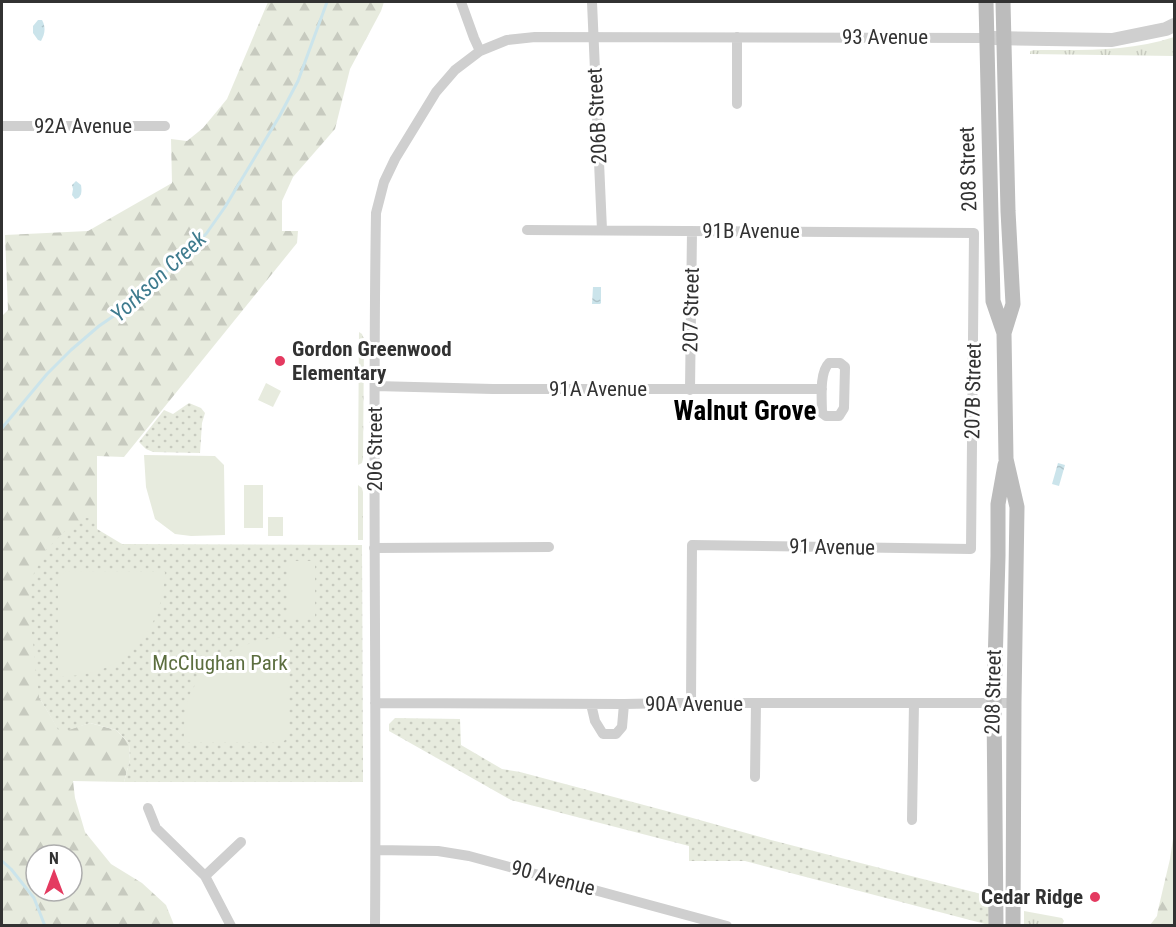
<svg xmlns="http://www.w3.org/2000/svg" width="1176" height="927" font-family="'Roboto Condensed',sans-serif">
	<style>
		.grass { fill: url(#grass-tufts) }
		.forest { fill: url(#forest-firs); fill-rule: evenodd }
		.park { fill: url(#park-dots) }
		.pitch { fill: #e7ebde }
		.water { fill: url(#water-ripples) }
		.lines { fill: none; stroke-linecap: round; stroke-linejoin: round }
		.stream { stroke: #cbe4eb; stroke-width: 3 }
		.minor { stroke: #cfcfcf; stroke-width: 10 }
		.tertiary { stroke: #cfcfcf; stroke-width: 14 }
		.secondary { stroke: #bcbcbc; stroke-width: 15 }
		.poi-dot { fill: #e43a60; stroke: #fff; stroke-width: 2 }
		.labels { text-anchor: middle; stroke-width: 6; stroke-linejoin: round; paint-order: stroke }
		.street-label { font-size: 21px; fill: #323232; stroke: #fff }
		.poi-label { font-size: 21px; font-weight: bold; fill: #323232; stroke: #fff; text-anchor: start }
		.park-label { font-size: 21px; fill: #5c6e3f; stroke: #fff }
		.water-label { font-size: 22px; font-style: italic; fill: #3e7b8e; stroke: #fff }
		.district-label { font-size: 27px; font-weight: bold; fill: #000; stroke: #fff }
	</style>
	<defs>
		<pattern id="grass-tufts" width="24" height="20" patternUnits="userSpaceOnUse" patternTransform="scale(1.5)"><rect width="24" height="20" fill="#e7ebde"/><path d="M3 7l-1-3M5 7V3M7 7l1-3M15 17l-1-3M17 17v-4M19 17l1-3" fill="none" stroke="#c7cabf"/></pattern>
		<pattern id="forest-firs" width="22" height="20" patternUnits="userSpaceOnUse" patternTransform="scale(1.5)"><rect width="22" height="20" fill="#e7ebde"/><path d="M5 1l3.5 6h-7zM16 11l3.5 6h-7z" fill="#c7cabf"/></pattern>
		<pattern id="park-dots" width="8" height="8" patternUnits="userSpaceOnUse" patternTransform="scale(1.5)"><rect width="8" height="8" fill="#e7ebde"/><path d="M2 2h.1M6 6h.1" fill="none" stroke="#c7cabf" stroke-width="1.8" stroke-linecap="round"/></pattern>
		<pattern id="water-ripples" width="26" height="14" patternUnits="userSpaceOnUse" patternTransform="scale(1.5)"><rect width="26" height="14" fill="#cbe4eb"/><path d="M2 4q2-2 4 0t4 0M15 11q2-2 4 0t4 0" fill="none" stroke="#afc4ca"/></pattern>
	</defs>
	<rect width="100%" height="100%" fill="#fff"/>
	<path class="grass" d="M1174 37V56L1030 54V51L1035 50C1082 50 1129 52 1174 37Z
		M359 332 362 334 364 339 363 459 362 463 358 465Z
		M358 485 362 488 363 492V540H358Z
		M1024 911 1062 918 1064 921 1062 925H1024Z"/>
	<path class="forest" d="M268 2H384L381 11 350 69 335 129 293 177 282 201V231H298L297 243 124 457 97 456V518H85L39 697 60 732 90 723 116 730 129 743 130 760 124 782 73 781 75 798 85 832 111 864 142 883 166 905 174 925H2V316L8 310 5 235 88 231 172 183 171 139 187 141 203 128 227 99ZM36 855H72V891H36Z
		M1174 832V925H1150L1157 916 1158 910 1170 859Z"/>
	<path class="park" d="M189 403 201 408 205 413 202 423 200 453 153 452 146 449 139 442 164 410 173 414Z
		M85 518H97V529L122 544 362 545 363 782H124L130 760 129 743 116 730 90 723 60 733 39 697 30 615 29 583 46 550 67 529Z
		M395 718 460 719 461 745 502 769 520 772 689 817 771 840 989 896V925L745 861H689V846L511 800 389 731V724Z"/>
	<path class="pitch" d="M266 383 281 391 273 407 258 400Z
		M144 455 215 456 224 465 225 535 191 536 175 534 155 519 146 487Z
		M244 485H263V528H244Z
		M268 517H283V536H268Z
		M287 561H315V617H287Z
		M66 571 165 572C164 614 142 656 100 670 86 675 72 676 58 677V578Z
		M289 636V736L283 742H184C184 727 184 714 188 700 190 690 199 680 205 672 231 645 253 641 289 636Z"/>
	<path class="water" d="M38 20H42C46 27 45 34 41 41L38 40 33 33V26Z
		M76 181 81 185C82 191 82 198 75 199L72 195 73 189 72 185Z
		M593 287H601V303L600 304H592Z
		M1058 463 1065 465 1059 486 1052 484Z"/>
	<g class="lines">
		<path class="stream" d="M2 428 47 374 71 350 99 326 134 302 206 234 225 207 279 117 298 81 327 2
			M2 861 11 869 34 898 45 926"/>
		<path class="minor" d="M461 2 474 38 480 51
			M592 2 602 230
			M737 37V104
			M2 126H165
			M527 230 974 233 971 549 692 545 691 703
			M829 363H840L845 367 844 408 839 416H826L822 413C822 399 819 373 829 363Z
			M375 386 493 389H822
			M690 390 692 231
			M374 548 549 547
			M375 703 624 704 675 703H1014
			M591 704 595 721 603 734H616L622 727 624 704
			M755 777 756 703
			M148 808 156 828 205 876 231 926
			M912 820 914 703
			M376 850 438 851 469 856 727 926
			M205 876 241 842
			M375 926C377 688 372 451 376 213L384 182 395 159 436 92 455 70 480 51 507 40 535 37 986 38"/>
		<path class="tertiary" d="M993 38 1112 40 1166 29 1174 25"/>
		<path class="secondary" d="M986 2 993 301 1004 333
			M1003 2 1008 211 1013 304 1004 333 1006 459 1017 507 1014 703 1013 926
			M996 926 994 703 998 556V504L1005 465"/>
	</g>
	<g class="poi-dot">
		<circle cx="280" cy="361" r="6"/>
		<circle cx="1095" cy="897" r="6"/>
	</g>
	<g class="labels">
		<g class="street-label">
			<text x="885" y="44">93 Avenue</text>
			<text transform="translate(597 116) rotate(-93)" y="7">206B Street</text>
			<text x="83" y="133">92A Avenue</text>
			<text transform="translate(968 169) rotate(-92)" y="7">208 Street</text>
			<text x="751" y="238">91B Avenue</text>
			<text transform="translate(691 310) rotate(-89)" y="7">207 Street</text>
			<text x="598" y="396">91A Avenue</text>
			<text transform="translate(973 391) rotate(-89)" y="7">207B Street</text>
			<text transform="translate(375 449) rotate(-90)" y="7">206 Street</text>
			<text transform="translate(832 547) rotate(1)" y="7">91 Avenue</text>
			<text transform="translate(993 692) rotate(-89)" y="7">208 Street</text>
			<text x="694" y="711">90A Avenue</text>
			<text transform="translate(553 878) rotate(15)" y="7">90 Avenue</text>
		</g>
		<g class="poi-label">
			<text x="292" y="356">Gordon Greenwood<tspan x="292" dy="24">Elementary</tspan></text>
			<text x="1083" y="904" text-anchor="end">Cedar Ridge</text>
		</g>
		<g class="park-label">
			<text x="220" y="670">McClughan Park</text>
		</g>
		<g class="water-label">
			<text transform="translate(158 276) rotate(-43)" y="8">Yorkson Creek</text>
		</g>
		<g class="district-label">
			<text x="745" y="420">Walnut Grove</text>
		</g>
	</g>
	<rect width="1176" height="927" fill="none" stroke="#323232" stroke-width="6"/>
	<g transform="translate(54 873)"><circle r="28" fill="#ffffff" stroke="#adadad" stroke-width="1.5"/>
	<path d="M0-4.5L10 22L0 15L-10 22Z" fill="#e43a60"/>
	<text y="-9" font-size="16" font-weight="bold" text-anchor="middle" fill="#323232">N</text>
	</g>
</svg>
